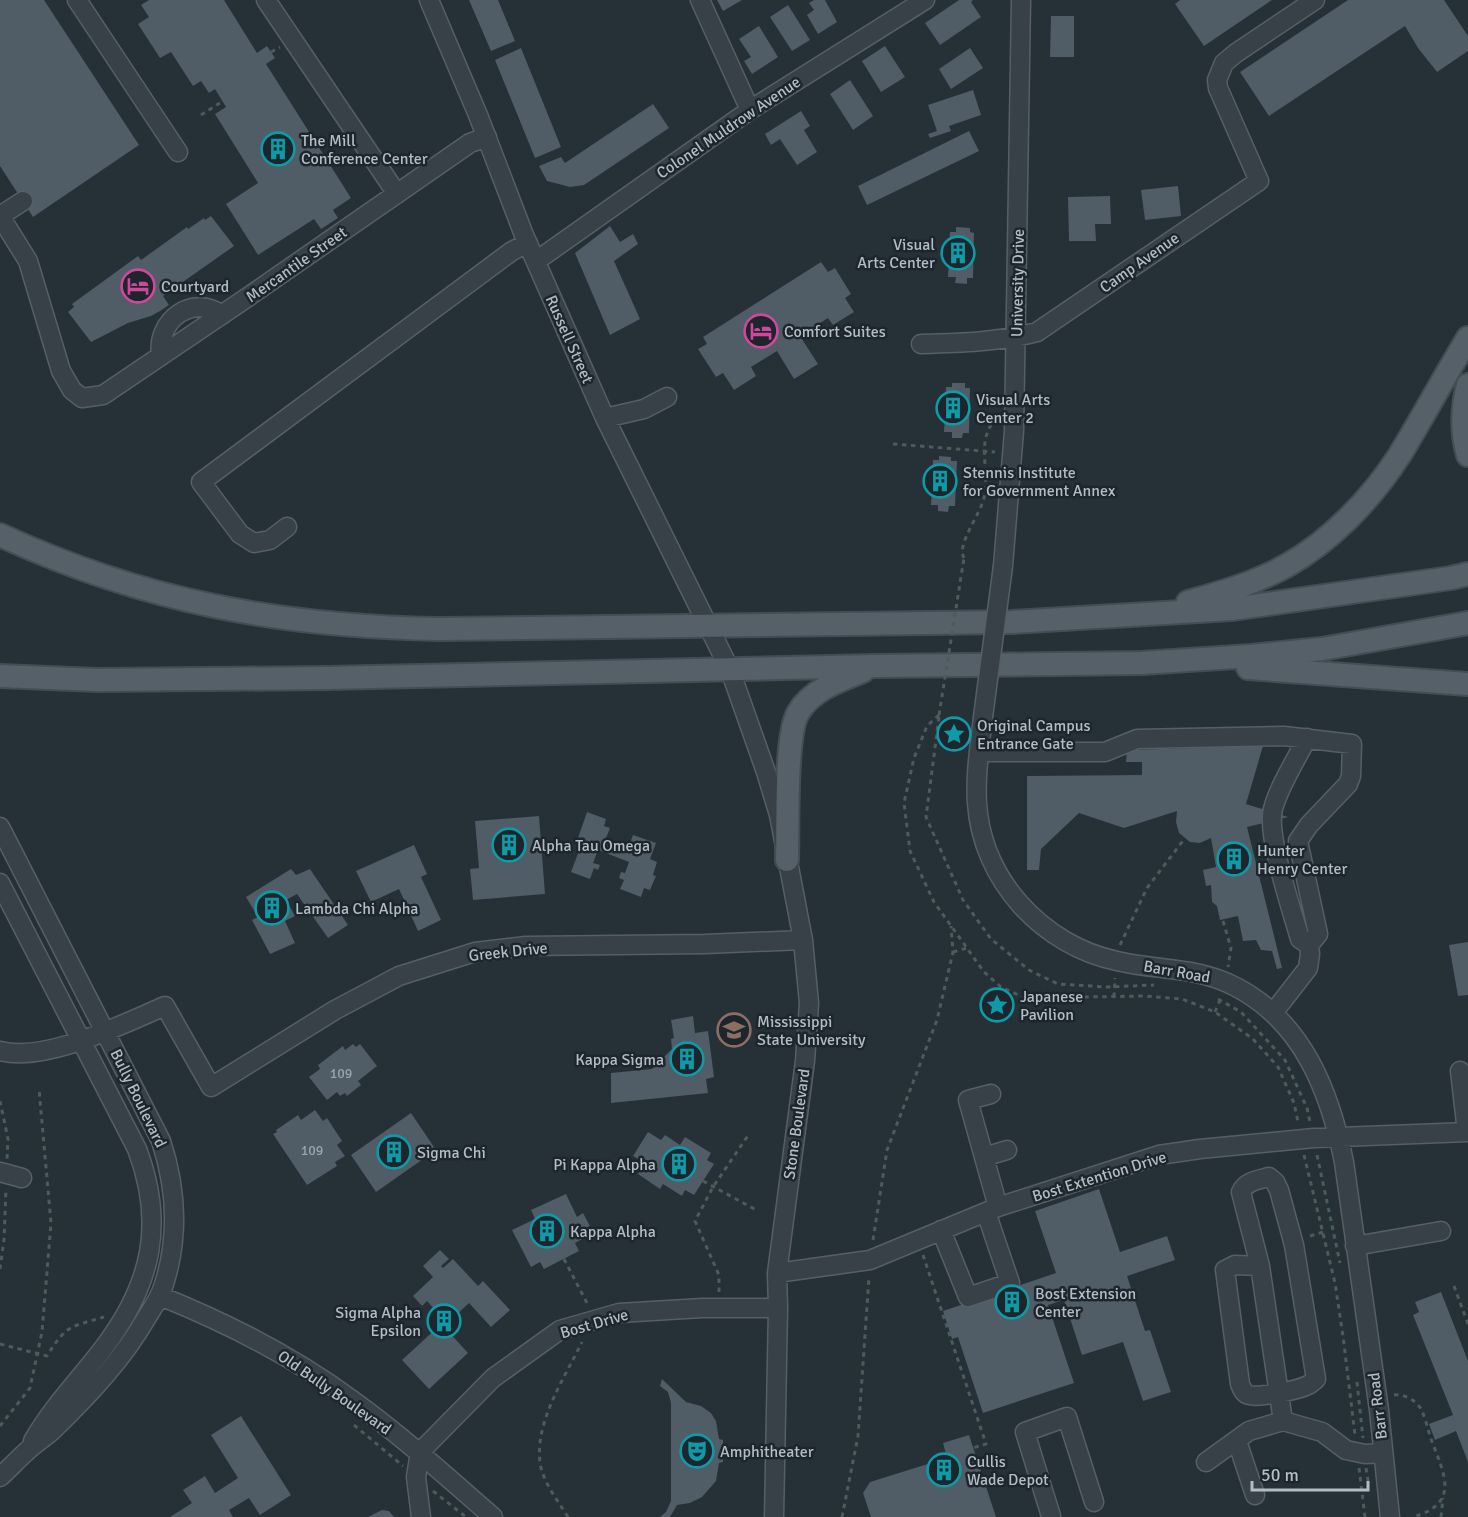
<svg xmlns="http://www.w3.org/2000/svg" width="1468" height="1517" font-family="Signika,sans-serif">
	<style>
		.building { fill: #505c66 }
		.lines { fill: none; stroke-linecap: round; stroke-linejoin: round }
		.minor-casing { stroke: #565f66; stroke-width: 21 }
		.major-casing { stroke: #444d54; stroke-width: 26 }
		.path { stroke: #4b5c5c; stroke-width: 3; stroke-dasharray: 4.5 4.5; stroke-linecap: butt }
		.minor { stroke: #384148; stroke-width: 18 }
		.major { stroke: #566068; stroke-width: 22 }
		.minor-bridge-casing { stroke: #565f66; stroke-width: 21; stroke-linecap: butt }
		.path-bridge { stroke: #4b5c5c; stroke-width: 3; stroke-dasharray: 4.5 4.5; stroke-linecap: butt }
		.minor-bridge { stroke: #384148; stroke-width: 18 }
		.labels { text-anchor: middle; stroke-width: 5; stroke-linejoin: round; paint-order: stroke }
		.number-label { font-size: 14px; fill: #9aa4ac }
		.street-label { font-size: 16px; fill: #b3bcc4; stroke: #1d262d }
		.poi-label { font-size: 16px; fill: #b3bcc4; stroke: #1d262d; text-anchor: start }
	</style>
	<rect width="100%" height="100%" fill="#253037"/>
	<path class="building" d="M0 0H44L139 145 33 217 0 166Z
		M149 0H224L257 53 267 46 275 58 266 64 351 198 333 210 338 218 321 229 314 219 258 255 226 204 258 183 215 114 226 107 215 89 209 93 201 81 193 86 171 52 160 58 138 24 149 17 141 5Z
		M469 0H498L515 41 491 51Z
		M717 0H742L723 11Z
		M814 0H825L837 22 818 34 807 15 814 10 809 3Z
		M959 0H973L971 2 981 17 940 45 925 23Z
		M1180 0H1272L1204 46 1175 4Z
		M1348 0H1444L1468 36V51L1437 72 1418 48 1405 26 1269 116 1240 72Z
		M788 5 810 40 792 51 770 17Z
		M1051 16H1074V57H1050Z
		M759 26 778 57 752 74 744 61 751 57 739 39Z
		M885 46 905 77 881 92 862 61Z
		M521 48 561 147 535 158 495 60Z
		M970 48 983 68 951 89 939 69Z
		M850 80 873 116 853 130 830 94Z
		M973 90 981 115 949 126 951 131 930 138 928 134 937 131 928 105Z
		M653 104 669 128 584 185 570 187 547 181 539 166 561 157 565 163Z
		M801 111 810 126 804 130 817 152 797 165 780 139 771 145 765 134Z
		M969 131 979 151 867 205 858 186Z
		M1178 186 1181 216 1145 220 1141 190Z
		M1110 196 1111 224H1095L1096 241H1069L1068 197Z
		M211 216 234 246 163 296 169 305 160 311 151 316 128 323 91 342 68 312 74 307 72 304 138 256 141 260 187 227 188 229 204 218 205 220Z
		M610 226 620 242 633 234 638 244 614 261 640 319 610 335 575 253Z
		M956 227 970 228V232L974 233 973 278H967V284L955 283 956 277H948L949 259 941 258 942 247H949L950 232H956Z
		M821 262 828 272 835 268 851 294 845 298 854 312 833 325 828 318 800 336 818 364 794 379 777 351 751 367 756 376 734 390 723 373 716 377 698 349 707 344 703 337Z
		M952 383H965V388H970L969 433H963L962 438H952V432H944L945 413H937L938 402H945L946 387H952Z
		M939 456 951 457V461H957L955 506H949L948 512 938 511V505H931L932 487 924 486V475L932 476 933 460H939Z
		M1263 746 1246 804 1288 817 1247 827 1282 968 1277 969 1272 951 1261 950 1256 940 1243 941 1238 916 1220 920 1217 906 1212 902 1211 885 1206 886 1203 870 1216 867 1211 838 1200 843 1190 842 1179 833 1176 822 1177 811 1124 828 1079 813 1041 849 1039 870H1027V776L1142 775V762H1126L1127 750Z
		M587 812 606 819 604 826 610 828 606 838 629 846 633 835 656 843 650 859 657 862 653 875 656 876 650 890 644 888 641 897 620 889 624 880 619 878 621 872 625 873 629 862 598 850 593 863 600 865 598 870 594 868 590 879 571 872 583 840 578 838Z
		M539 816 545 894 473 900 470 869 479 868 475 821Z
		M414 845 427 874 421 877 441 920 418 931 399 889 371 902 356 871Z
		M291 869 296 875 310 869 348 925 328 938 297 894 286 900 295 916 285 921 295 943 270 954 252 920 258 917 246 897Z
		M1468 942V995L1458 996 1449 945Z
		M693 1016 695 1033 708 1031 714 1077 706 1079 708 1093 611 1103V1073L652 1069 672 1049 671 1039 674 1038 671 1020Z
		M353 1044 356 1047 360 1044 377 1066 358 1081 361 1085 347 1096 345 1093 340 1096 337 1092 327 1100 309 1077 320 1069 318 1065 343 1046 345 1050Z
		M315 1110 323 1121 327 1118 342 1141 337 1145 345 1156 335 1162 337 1166 307 1185 273 1134 277 1132 276 1130 298 1115 301 1120Z
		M411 1113 436 1150 376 1192 351 1155Z
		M648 1132 661 1140 665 1135 680 1145 685 1137 711 1153 707 1160 714 1164 694 1195 685 1190 682 1196 663 1184 660 1189 638 1174 645 1163 633 1156Z
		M1099 1189 1120 1252 1167 1236 1175 1260 1127 1276 1145 1331 1150 1330 1171 1392 1143 1401 1123 1342 1082 1355 1064 1300 1048 1305 1074 1383 983 1413 958 1337 952 1339 943 1311 1056 1273 1035 1211Z
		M566 1194 577 1217 583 1213 590 1226 580 1232 584 1238 575 1243 579 1251 544 1269 540 1262 531 1267 512 1230 535 1219 531 1210Z
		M440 1250 449 1259 441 1266 443 1268 453 1259 478 1286 483 1281 510 1310 491 1327 469 1303 452 1319 455 1323 447 1330 468 1353 429 1389 402 1360 439 1326 429 1315 435 1310 427 1301 422 1306 413 1296 433 1277 423 1266Z
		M1441 1292 1468 1361V1462L1456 1431 1435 1440 1429 1424 1453 1415 1413 1315 1419 1312 1415 1302Z
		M662 1379 686 1402 701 1406 711 1413 716 1421 719 1439 723 1440V1462L719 1463 716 1481 702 1497 690 1503 677 1505 670 1517H660L666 1512 671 1501V1403L668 1392 660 1386Z
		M241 1416 291 1495 260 1515 249 1498 229 1510 233 1517H170L192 1503 183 1490 205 1476 215 1493 238 1478 211 1435Z
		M969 1435 996 1517H871L863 1493 870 1482 947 1458 943 1443Z
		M382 1510 389 1511 394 1517H368Z"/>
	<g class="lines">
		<defs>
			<path id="minor" d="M77 0 178 152
				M266 0 397 194
				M429 0 478 115 524 235 605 418 730 670 766 772 779 815 803 940 809 1003 805 1061 777 1273 778 1308 774 1517
				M700 0 750 110
				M0 216 28 261 61 371 72 390 82 398 103 395 245 299 470 143 487 137
				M0 216 23 201
				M536 261 750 110 925 0
				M921 344C960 343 999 342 1037 332L1259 181 1218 88 1217 80 1224 63 1236 53 1315 0
				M161 355C156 321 192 293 222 315
				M605 418 644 409 667 397
				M287 527 270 540 254 543 240 534 201 482 512 251 528 243
				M1003 566 1014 431 1021 0
				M983 717C980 745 975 774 977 803 982 880 1042 945 1117 961 1159 971 1196 966 1236 987 1303 1022 1330 1092 1344 1162L1379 1410 1390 1517
				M979 752H1105L1137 739 1284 736 1352 744 1351 776 1348 784 1309 825 1298 841 1318 934 1309 945
				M0 827 161 1141C176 1187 179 1237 164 1284 161 1296 154 1306 147 1317 123 1359 89 1395 54 1429 46 1437 35 1443 26 1452 17 1460 9 1469 0 1477
				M0 883 137 1149C165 1223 152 1283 105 1346 81 1378 53 1406 33 1441
				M1273 1013 1308 968 1310 954 1309 945 1300 939C1292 910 1266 835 1273 809 1279 786 1296 760 1307 738
				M0 1051C45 1063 123 1024 165 1006L211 1087 335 1010 399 976 475 952 526 946 705 944 803 940
				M1460 1071 1467 1132
				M991 1094 968 1100 998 1207
				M984 1157 1007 1150
				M0 1172 22 1178
				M941 1230 968 1297 1010 1283 986 1212
				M1355 1246 1441 1231
				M1260 1266 1235 1265 1225 1270 1240 1384C1242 1389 1244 1394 1249 1395 1259 1398 1299 1390 1308 1385 1309 1385 1315 1380 1316 1379L1294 1245 1279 1190 1275 1182 1269 1177C1258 1180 1246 1181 1241 1192L1260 1266 1283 1421
				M777 1273 870 1260 998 1207 1159 1155 1200 1149 1314 1138 1468 1132
				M160 1296C227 1323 294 1357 352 1400 402 1436 447 1477 493 1517
				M1237 1441 1255 1495
				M1206 1462 1249 1431 1283 1421 1322 1432 1346 1450 1365 1454 1382 1453
				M1051 1516 1025 1432 1067 1417 1094 1502
				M421 1517 416 1477 420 1452 493 1378 560 1330 619 1313 702 1308H778"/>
			<path id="major" d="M1468 385C1462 409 1461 431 1468 455
				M0 535C145 602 280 626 439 629L1012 622 1232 609 1451 578 1468 574
				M1188 602C1221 593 1255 583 1286 566 1331 541 1371 499 1399 456 1423 417 1444 377 1468 338
				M1248 668 1468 684
				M0 676 98 680 327 678 875 666 1142 663 1251 656 1322 649 1468 623
				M787 860C788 829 785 735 798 713 811 690 840 680 863 671"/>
		</defs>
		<use href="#minor" class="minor-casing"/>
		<use href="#major" class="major-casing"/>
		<path class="path" d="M271 52 280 47
			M201 115 223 101
			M893 444 995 452
			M964 558C956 545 980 515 984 498 991 469 974 442 997 417
			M939 715 927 726 914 758 904 803 910 851 934 902 984 972 1001 987 1025 998 1144 996 1182 999 1215 1012 1253 1039 1278 1067 1294 1103 1298 1122
			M939 717 926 817 963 900 991 939 1029 970 1058 984 1107 987 1154 985
			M1223 921 1231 948 1228 967
			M1120 945 1147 888 1185 838
			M953 952 967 948
			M1114 997 1115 978
			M1218 999 1241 1012 1285 1060 1307 1108 1310 1122
			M1215 1012 1220 1000
			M0 1101 8 1139 7 1159
			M1304 1155 1335 1283 1343 1336 1355 1435
			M1317 1155 1340 1263
			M703 1181 758 1211
			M1310 1236 1323 1232
			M873 1240 887 1150 937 1020 953 952 951 926
			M923 1255 986 1444 973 1448
			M564 1259 588 1305
			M0 1269 4 1240 6 1189
			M1454 1286 1468 1324
			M719 1292V1275L695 1221 713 1187 749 1134
			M0 1344 47 1356C66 1325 70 1327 104 1317
			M1357 1382 1363 1438
			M1394 1395C1402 1394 1412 1398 1418 1405 1424 1410 1428 1431 1431 1439 1444 1474 1461 1503 1413 1517
			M354 1425 403 1466
			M0 1426 30 1388 42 1332 51 1223 39 1089
			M1359 1468 1365 1517
			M1366 1468 1369 1486
			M433 1491 466 1517
			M568 1517C558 1501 546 1486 541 1468 532 1426 564 1379 582 1342
			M842 1517 858 1436 869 1277
			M1441 1517 1443 1498"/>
		<use href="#minor" class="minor"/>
		<use href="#major" class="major"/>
		<defs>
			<path id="minor-bridge" d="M983 717 1003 566"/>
		</defs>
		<use href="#minor-bridge" class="minor-bridge-casing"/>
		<path class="path-bridge" d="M939 715 964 558"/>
		<use href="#minor-bridge" class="minor-bridge"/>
	</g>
	<defs>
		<symbol id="building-ring" viewBox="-11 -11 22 22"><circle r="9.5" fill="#1d262d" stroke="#0f9aa8" stroke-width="1.5"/><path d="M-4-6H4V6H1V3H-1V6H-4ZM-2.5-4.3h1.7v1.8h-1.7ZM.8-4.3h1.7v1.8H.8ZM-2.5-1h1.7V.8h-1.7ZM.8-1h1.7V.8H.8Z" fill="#0f9aa8"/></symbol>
		<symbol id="hotel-ring" viewBox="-11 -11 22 22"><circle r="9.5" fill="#1d262d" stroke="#d1479c" stroke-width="1.5"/><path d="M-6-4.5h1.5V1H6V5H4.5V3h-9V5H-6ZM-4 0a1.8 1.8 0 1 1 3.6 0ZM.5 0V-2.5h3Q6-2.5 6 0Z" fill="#d1479c"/></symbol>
		<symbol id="sight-ring" viewBox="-11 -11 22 22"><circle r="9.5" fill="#1d262d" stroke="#0f9aa8" stroke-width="1.5"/><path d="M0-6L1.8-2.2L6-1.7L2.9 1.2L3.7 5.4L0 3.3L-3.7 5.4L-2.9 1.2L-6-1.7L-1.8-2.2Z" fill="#0f9aa8"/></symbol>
		<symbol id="university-ring" viewBox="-11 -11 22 22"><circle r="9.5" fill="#1d262d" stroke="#8d6e63" stroke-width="1.5"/><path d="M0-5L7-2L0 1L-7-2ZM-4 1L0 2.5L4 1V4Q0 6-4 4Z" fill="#8d6e63"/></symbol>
		<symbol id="theatre-ring" viewBox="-11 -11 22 22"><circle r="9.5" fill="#1d262d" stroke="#0f9aa8" stroke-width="1.5"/><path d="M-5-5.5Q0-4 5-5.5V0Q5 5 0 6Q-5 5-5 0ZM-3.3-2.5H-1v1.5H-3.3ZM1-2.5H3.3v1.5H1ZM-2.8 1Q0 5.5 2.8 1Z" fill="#0f9aa8"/></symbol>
	</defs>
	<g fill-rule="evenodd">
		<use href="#building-ring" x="259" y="130" width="38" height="38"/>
		<use href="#building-ring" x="939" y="234" width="38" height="38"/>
		<use href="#hotel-ring" x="119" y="267" width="38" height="38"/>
		<use href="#hotel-ring" x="742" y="312" width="38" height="38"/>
		<use href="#building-ring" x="934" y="389" width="38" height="38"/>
		<use href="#building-ring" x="921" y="462" width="38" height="38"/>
		<use href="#sight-ring" x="935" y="715" width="38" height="38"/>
		<use href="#building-ring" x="490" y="826" width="38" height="38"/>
		<use href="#building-ring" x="1215" y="840" width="38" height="38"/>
		<use href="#building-ring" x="253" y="889" width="38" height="38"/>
		<use href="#sight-ring" x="978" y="986" width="38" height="38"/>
		<use href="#university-ring" x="715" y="1011" width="38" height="38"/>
		<use href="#building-ring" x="668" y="1040" width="38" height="38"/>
		<use href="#building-ring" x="375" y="1133" width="38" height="38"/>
		<use href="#building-ring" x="660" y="1145" width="38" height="38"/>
		<use href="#building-ring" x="528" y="1212" width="38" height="38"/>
		<use href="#building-ring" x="993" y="1283" width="38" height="38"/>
		<use href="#building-ring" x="425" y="1302" width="38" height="38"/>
		<use href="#theatre-ring" x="678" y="1432" width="38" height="38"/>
		<use href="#building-ring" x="925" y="1451" width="38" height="38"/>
	</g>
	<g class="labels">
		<g class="number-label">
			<text x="341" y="1078">109</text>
			<text x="312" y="1155">109</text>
		</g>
		<g class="street-label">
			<text transform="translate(728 127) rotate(-34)" y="6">Colonel Muldrow Avenue</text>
			<text transform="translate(1139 262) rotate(-35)" y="6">Camp Avenue</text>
			<text transform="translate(296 264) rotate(-35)" y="6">Mercantile Street</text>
			<text transform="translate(1017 283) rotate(-89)" y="6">University Drive</text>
			<text transform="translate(570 339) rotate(66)" y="6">Russell Street</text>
			<text transform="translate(508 951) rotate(-6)" y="6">Greek Drive</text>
			<text transform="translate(1177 971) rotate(10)" y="6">Barr Road</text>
			<text transform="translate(139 1098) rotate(64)" y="6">Bully Boulevard</text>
			<text transform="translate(796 1124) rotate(-82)" y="6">Stone Boulevard</text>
			<text transform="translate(1099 1176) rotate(-17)" y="6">Bost Extention Drive</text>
			<text transform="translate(594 1323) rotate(-16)" y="6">Bost Drive</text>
			<text transform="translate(335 1392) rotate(35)" y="6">Old Bully Boulevard</text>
			<text transform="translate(1377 1406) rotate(-97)" y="6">Barr Road</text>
		</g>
		<g class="poi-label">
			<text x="301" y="146">The Mill<tspan x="301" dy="18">Conference Center</tspan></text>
			<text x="935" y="250" text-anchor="end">Visual<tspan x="935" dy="18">Arts Center</tspan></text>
			<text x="161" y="292">Courtyard</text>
			<text x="784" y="337">Comfort Suites</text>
			<text x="976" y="405">Visual Arts<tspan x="976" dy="18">Center 2</tspan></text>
			<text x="963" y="478">Stennis Institute<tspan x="963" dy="18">for Government Annex</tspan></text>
			<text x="977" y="731">Original Campus<tspan x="977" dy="18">Entrance Gate</tspan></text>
			<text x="532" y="851">Alpha Tau Omega</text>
			<text x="1257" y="856">Hunter<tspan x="1257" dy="18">Henry Center</tspan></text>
			<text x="295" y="914">Lambda Chi Alpha</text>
			<text x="1020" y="1002">Japanese<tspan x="1020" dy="18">Pavilion</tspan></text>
			<text x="757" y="1027">Mississippi<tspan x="757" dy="18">State University</tspan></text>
			<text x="664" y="1065" text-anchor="end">Kappa Sigma</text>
			<text x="417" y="1158">Sigma Chi</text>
			<text x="656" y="1170" text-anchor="end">Pi Kappa Alpha</text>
			<text x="570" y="1237">Kappa Alpha</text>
			<text x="1035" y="1299">Bost Extension<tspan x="1035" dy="18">Center</tspan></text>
			<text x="421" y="1318" text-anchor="end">Sigma Alpha<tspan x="421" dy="18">Epsilon</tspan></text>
			<text x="720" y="1457">Amphitheater</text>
			<text x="967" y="1467">Cullis<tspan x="967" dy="18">Wade Depot</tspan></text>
		</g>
	</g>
	<path d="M1252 1481v9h116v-9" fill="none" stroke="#b3bcc4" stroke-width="3"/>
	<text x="1261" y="1481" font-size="18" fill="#b3bcc4" stroke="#1d262d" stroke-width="4.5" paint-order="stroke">50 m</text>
</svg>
